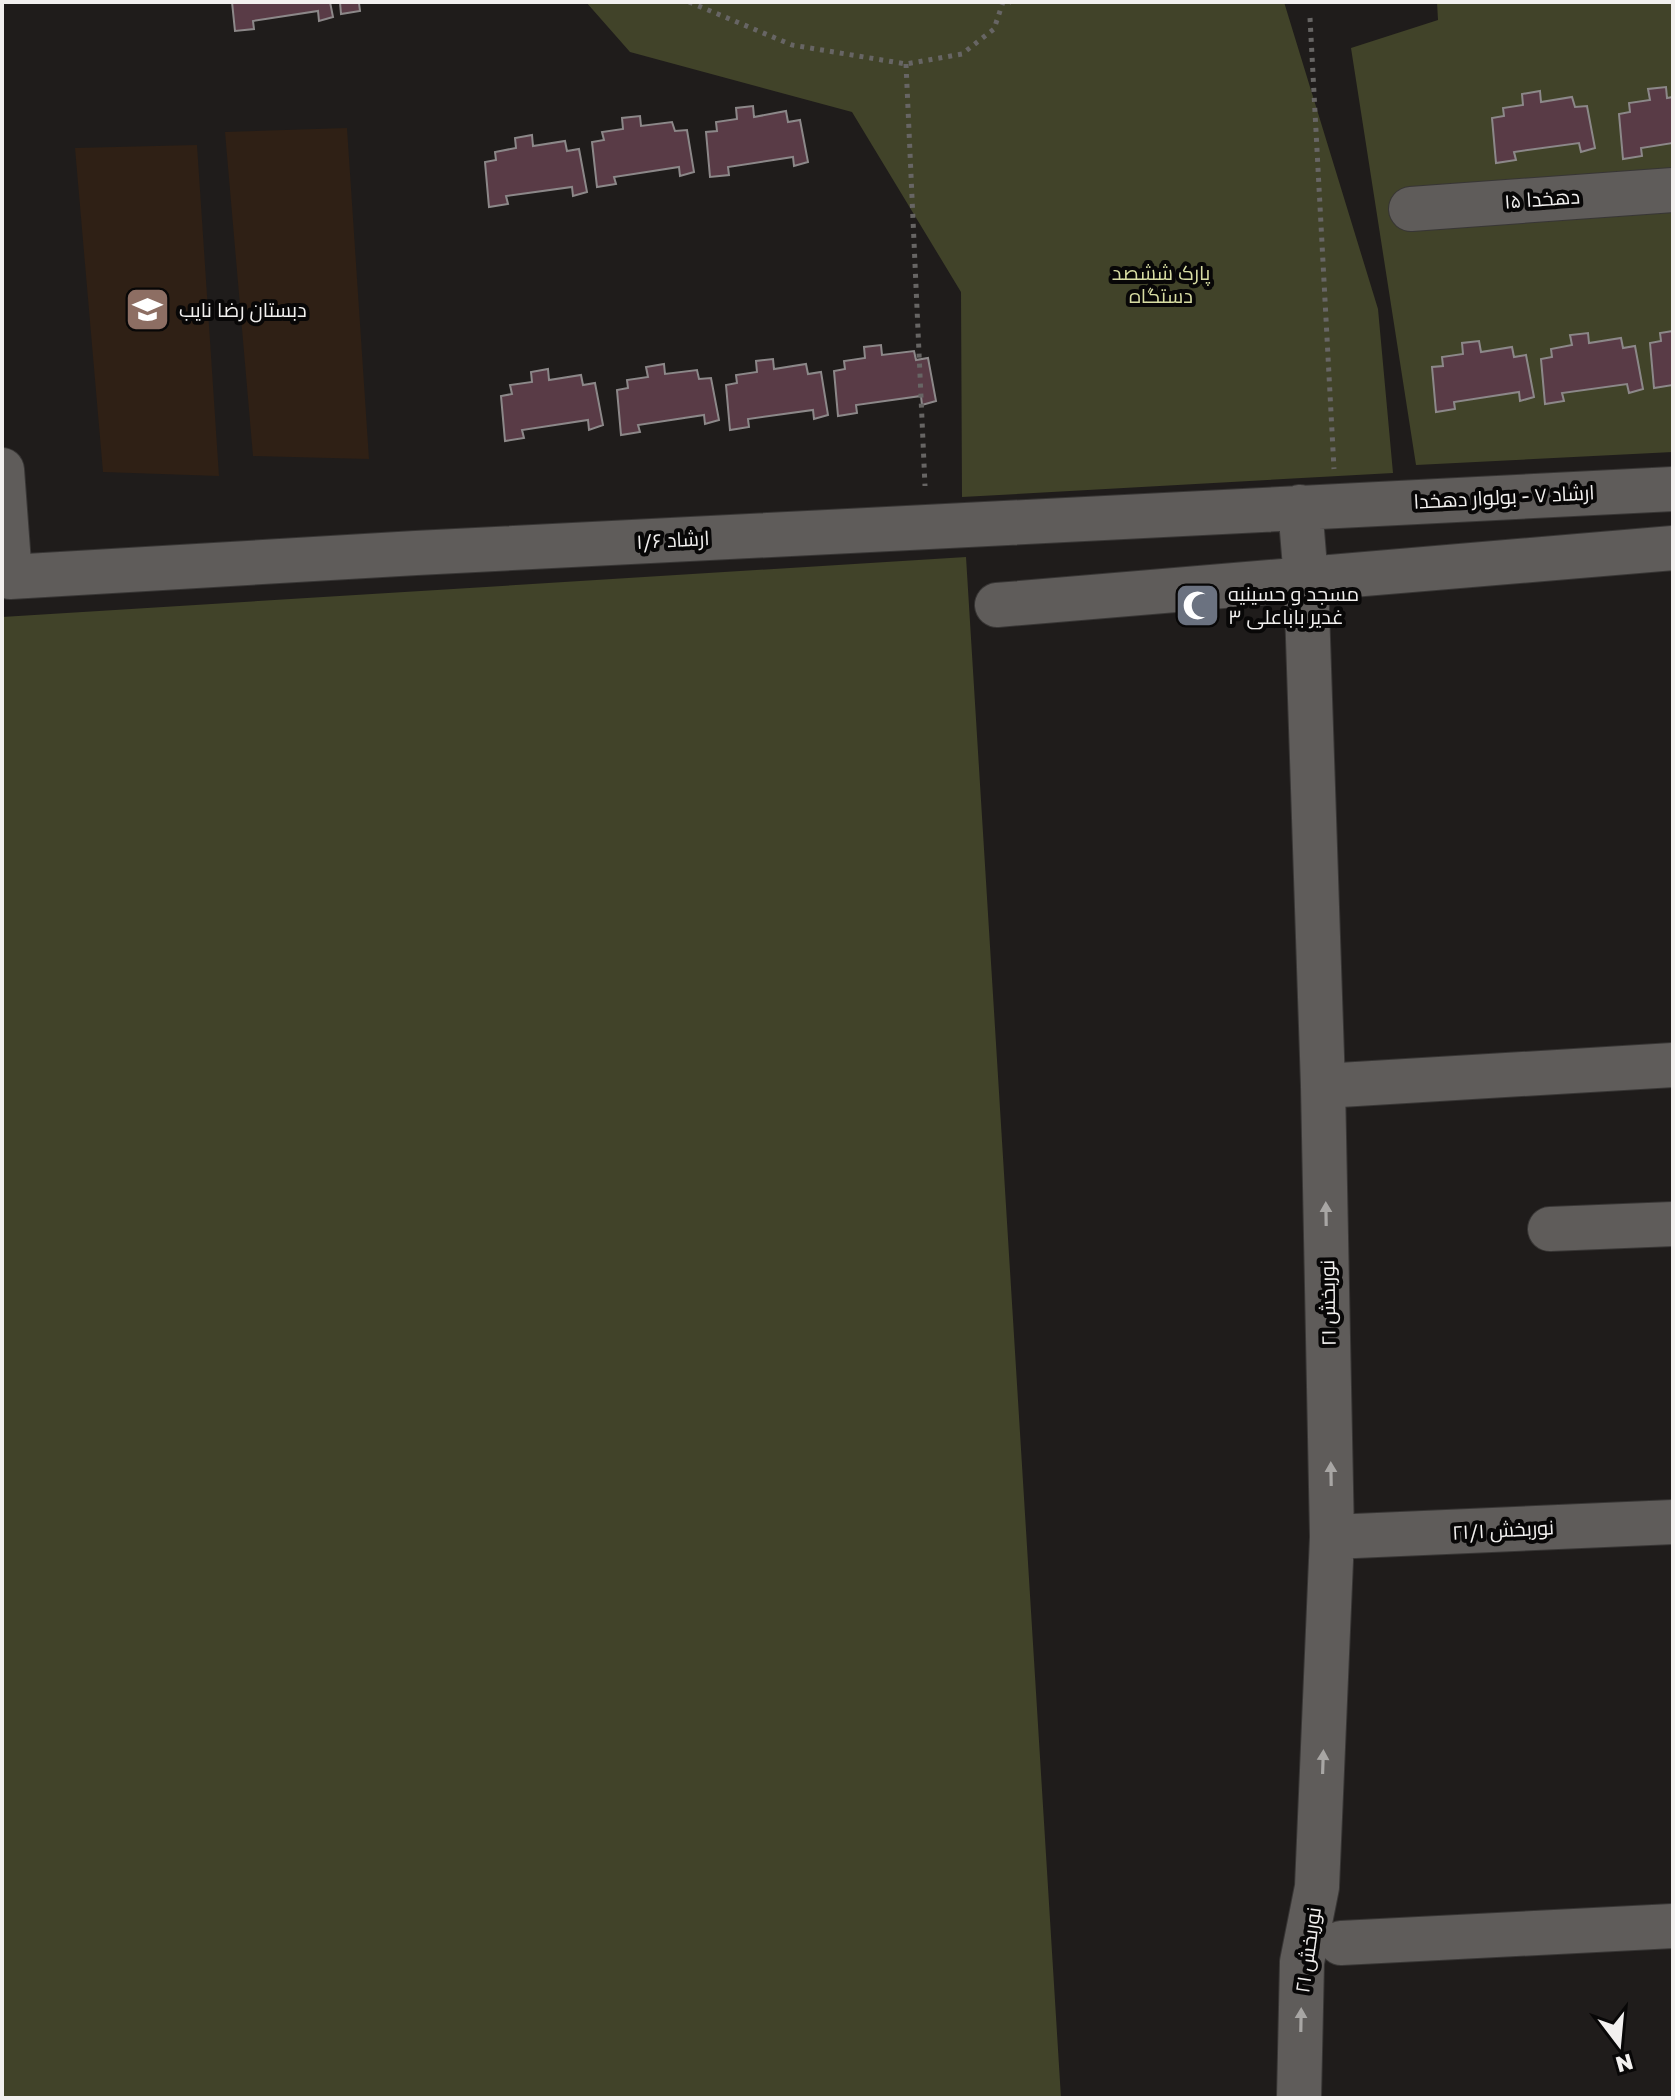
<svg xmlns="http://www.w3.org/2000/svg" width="1675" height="2100" font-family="'Golos Text',Cairo,sans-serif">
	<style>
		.education { fill: #2f2015 }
		.green { fill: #414329 }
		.building { fill: #593b46; stroke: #8c8889; stroke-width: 2 }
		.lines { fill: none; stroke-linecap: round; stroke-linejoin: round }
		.minor-casing { stroke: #383635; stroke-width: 46 }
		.path { stroke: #676564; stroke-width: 5; stroke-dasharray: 4 6; stroke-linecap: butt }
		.minor { stroke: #5f5c5a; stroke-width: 44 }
		.oneway { fill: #a8a6a4 }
		.labels { text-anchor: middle; stroke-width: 8; stroke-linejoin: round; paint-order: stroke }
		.street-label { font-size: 20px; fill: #f2f0ef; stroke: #080707 }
		.park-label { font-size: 20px; fill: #d8dda3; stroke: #080707 }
		.poi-label { font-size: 20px; fill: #f2f0ef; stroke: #080707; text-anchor: start }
	</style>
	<rect width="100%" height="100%" fill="#1f1c1b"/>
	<path class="education" d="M347 128 369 459 253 456 225 132Z
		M197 145 219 476 103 472 75 148Z"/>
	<path class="green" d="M586 2H1284L1378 309 1393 473 962 497 961 292 852 112 630 52Z
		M1437 2H1673V452L1416 465 1351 48 1438 20Z
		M966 557 1061 2098H2V617Z"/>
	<path class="building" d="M232 2H330L333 17 319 21 318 11 253 21 254 29 235 31Z
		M340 2H365L359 3 360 11 341 14Z
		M1666 87 1667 98 1673 97V143L1641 148 1642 156 1623 159 1619 114 1630 112 1629 103 1650 100 1648 89Z
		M1540 91 1541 102 1572 97 1575 107 1587 106 1595 148 1581 152 1579 143 1514 152 1516 160 1496 163 1492 118 1504 116 1503 108 1523 105 1522 94Z
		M753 106 754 117 786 111 788 122 800 120 808 162 794 166 793 157 728 167 729 175 710 177 706 132 717 131 716 122 737 119 736 108Z
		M640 116 641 126 672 122 675 131 687 130 694 172 680 176 679 167 614 177 616 184 597 187 592 142 604 140 602 132 623 129 622 118Z
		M532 135 533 146 565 141 567 151 579 149 587 192 573 196 572 187 506 196 508 204 489 207 485 162 496 160 495 152 516 148 515 138Z
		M1673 331V385L1654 388 1650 343 1661 341 1660 333Z
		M1588 333 1589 343 1621 338 1623 348 1635 346 1643 389 1629 393 1627 384 1562 393 1564 401 1545 404 1541 359 1552 357 1551 349 1572 345 1570 335Z
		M1479 341 1481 352 1512 347 1514 357 1526 355 1534 397 1520 401 1519 392 1454 402 1455 409 1436 412 1432 367 1443 366 1442 357 1463 354 1462 343Z
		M881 345 882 355 914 351 916 360 928 358 936 401 922 405 921 396 856 405 857 413 838 416 834 371 845 369 844 361 865 358 864 347Z
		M773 359 774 369 806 364 808 374 821 372 828 415 814 419 813 410 748 419 749 427 730 430 726 385 737 383 736 375 757 372 756 361Z
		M664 364 665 374 697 370 699 379 711 378 719 420 705 424 704 415 638 425 640 432 621 435 617 390 628 388 627 380 648 377 646 367Z
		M548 369 549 380 581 375 583 385 595 383 603 425 589 430 588 420 522 430 524 438 505 441 501 396 512 394 510 385 532 382 531 372Z"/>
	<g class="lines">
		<defs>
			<path id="minor" d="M1411 209 1673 190
				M2 470 10 577 416 553 1673 489
				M997 605 1673 548
				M1323 1086 1673 1065
				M1550 1229 1673 1224
				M1332 1537 1673 1522
				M1341 1943 1673 1926
				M1299 2098 1302 1962 1317 1887 1332 1537 1323 1086 1306 579 1300 507"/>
		</defs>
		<use href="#minor" class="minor-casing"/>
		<path class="path" d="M689 2 792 45 906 64 962 54 994 29 1003 2H1011
			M1310 18 1334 469
			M906 64 925 486"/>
		<use href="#minor" class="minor"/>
	</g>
	<defs><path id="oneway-solid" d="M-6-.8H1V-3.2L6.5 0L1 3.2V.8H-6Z" transform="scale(2)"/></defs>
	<g class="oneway">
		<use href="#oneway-solid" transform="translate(1326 1214) rotate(-91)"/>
		<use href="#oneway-solid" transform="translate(1331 1474) rotate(-91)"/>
		<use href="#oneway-solid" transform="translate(1323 1762) rotate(-88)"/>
		<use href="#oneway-solid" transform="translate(1301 2020) rotate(-89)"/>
	</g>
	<defs>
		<symbol id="school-square" viewBox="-11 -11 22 22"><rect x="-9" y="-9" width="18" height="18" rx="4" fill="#8d6e63" stroke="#080707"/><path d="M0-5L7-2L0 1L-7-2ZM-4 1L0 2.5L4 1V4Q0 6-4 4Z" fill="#fff"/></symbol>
		<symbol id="mosque-square" viewBox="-11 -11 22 22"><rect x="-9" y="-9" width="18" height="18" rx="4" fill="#6b7280" stroke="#080707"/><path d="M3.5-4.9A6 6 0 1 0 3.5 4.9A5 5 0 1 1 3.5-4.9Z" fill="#fff"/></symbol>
	</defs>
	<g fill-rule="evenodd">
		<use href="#school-square" x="122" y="284" width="51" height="51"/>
		<use href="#mosque-square" x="1172" y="580" width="51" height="51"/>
	</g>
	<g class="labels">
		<g class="street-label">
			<text transform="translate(1542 199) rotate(-4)" y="7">دهخدا ۱۵</text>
			<text transform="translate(1504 497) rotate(-3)" y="7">ارشاد ۷ - بولوار دهخدا</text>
			<text transform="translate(673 540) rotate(-3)" y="7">ارشاد ۱/۶</text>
			<text transform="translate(1328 1303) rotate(-91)" y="7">نوربخش ۲۱</text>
			<text transform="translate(1503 1530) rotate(-3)" y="7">نوربخش ۲۱/۱</text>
			<text transform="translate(1308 1950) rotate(-82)" y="7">نوربخش ۲۱</text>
		</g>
		<g class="park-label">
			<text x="1161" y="280">پارک‌ ششصد<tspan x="1161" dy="23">دستگاه</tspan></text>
		</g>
		<g class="poi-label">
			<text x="179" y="317">دبستان رضا نایب</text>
			<text x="1228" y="601">مسجد و حسینیه<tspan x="1228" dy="23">غدیر باباعلی ۳</tspan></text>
		</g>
	</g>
	<rect width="1675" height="2100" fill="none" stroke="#f2f0ef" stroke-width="8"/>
	<g transform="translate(1619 2044) rotate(164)" stroke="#080707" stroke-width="6" paint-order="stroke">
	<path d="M0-6L14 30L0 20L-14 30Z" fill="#f2f0ef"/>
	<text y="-12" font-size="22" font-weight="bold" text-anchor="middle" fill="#f2f0ef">N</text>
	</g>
</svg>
